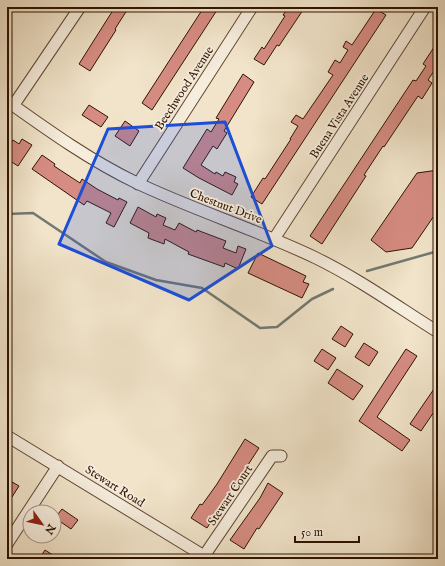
<svg xmlns="http://www.w3.org/2000/svg" width="445" height="566" font-family="'IM FELL English',serif">
	<style>
		.lines { fill: none; stroke-linecap: round; stroke-linejoin: round }
		.stream { stroke: #717972; stroke-width: 2.5 }
		.building { fill: #d68c82; stroke: #2e1200 }
		.minor-casing { stroke: #5f4632; stroke-width: 13 }
		.minor { stroke: #f6eddd; stroke-width: 11 }
		.marked { fill: #1d4ed8; fill-opacity: 0.2; stroke: #1d4ed8; stroke-width: 3; stroke-linejoin: round }
		.labels { text-anchor: middle; stroke-width: 3.5; stroke-linejoin: round; paint-order: stroke }
		.street-label { font-size: 12px; fill: #2e1200; stroke: #f6eddd }
	</style>
	<rect width="100%" height="100%" fill="#f1e4ca"/>
	<filter id="stains"><feTurbulence type="fractalNoise" baseFrequency=".005" numOctaves="4"/><feColorMatrix values="0 0 0 0 .2 0 0 0 0 .09 0 0 0 0 .02 0 0 0 .5 -.17"/></filter>
	<radialGradient id="worn" r=".72"><stop offset=".6" stop-color="#630" stop-opacity="0"/><stop offset="1" stop-color="#630" stop-opacity=".3"/></radialGradient>
	<g class="lines">
		<path class="stream" d="M7 214 33 213 106 262 156 280 202 288 260 328 277 327 312 299 333 289
			M367 271 438 251"/>
	</g>
	<path class="building" d="M115 7H129L115 29 116 30 90 71 79 64Z
		M204 7H219L152 110 142 103Z
		M289 7H305L279 46 277 45 264 65 254 59 262 47 264 49 285 16 283 15Z
		M376 9 386 15 262 204 251 197 263 178 265 179 291 139H290L298 126 291 122 296 115 303 119 333 75 328 72 335 60 340 63 348 50 343 47 346 41 352 45Z
		M438 41V65L428 80 432 83 422 99 418 96 384 147 383 146 364 175 366 176 322 244 310 236 413 80 416 81 426 66 423 64Z
		M243 74 254 82 224 131 227 133 217 149 213 146 201 165 215 174 216 172 223 176 225 172 236 177 234 182 238 184 232 195 199 178 183 168 207 129 211 132 219 119 216 118Z
		M89 105 108 117 101 127 82 115Z
		M125 121 139 131 130 146 115 136Z
		M22 139 32 145 18 166 7 159V149L13 140 19 144Z
		M42 155 55 164 54 166 80 183 82 179 97 189 118 200 119 198 127 202 114 227 106 223 111 213 87 201 84 205 32 169Z
		M438 170V210L412 248 386 252 371 240 417 173Z
		M138 207 156 217 157 214 166 218 163 225 175 230 179 223 196 232 197 230 226 241 223 248 236 253 238 246 246 249 238 269 225 263 224 267 188 254 189 252 165 239 164 244 148 238 149 233 130 223Z
		M258 253 306 276 303 282 309 284 302 298 248 273Z
		M341 326 353 334 345 347 332 339Z
		M364 343 378 352 369 366 355 357Z
		M322 349 336 358 328 370 314 361Z
		M406 349 417 356 377 417 410 440 402 451 359 421Z
		M337 369 363 386 353 400 328 383Z
		M438 383V406L421 431 410 424Z
		M245 439 259 448 207 528 191 518 200 504 202 505 217 484Z
		M7 479 19 486 12 497 7 493Z
		M268 483 283 493 259 529 257 528 244 549 230 540 260 498Z
		M62 509 78 520 71 529 55 518Z
		M45 550 59 559H39Z"/>
	<g class="lines">
		<defs>
			<path id="minor" d="M7 101C49 131 91 161 137 183 196 211 258 230 316 258 359 279 398 307 438 332
				M13 106 80 7
				M138 184 252 7
				M274 239 425 7
				M7 436 209 559
				M7 544 58 466
				M204 556 272 456H281"/>
		</defs>
		<use href="#minor" class="minor-casing"/>
		<use href="#minor" class="minor"/>
	</g>
	<path class="marked" d="M225 122 272 246 189 300 59 244 108 129Z"/>
	<g class="labels">
		<g class="street-label">
			<text transform="translate(184 88) rotate(-57)" y="4">Beechwood Avenue</text>
			<text transform="translate(339 116) rotate(-57)" y="4">Buena Vista Avenue</text>
			<text transform="translate(226 206) rotate(21)" y="4">Chestnut Drive</text>
			<text transform="translate(115 486) rotate(32)" y="4">Stewart Road</text>
			<text transform="translate(230 495) rotate(-56)" y="4">Stewart Court</text>
		</g>
	</g>
	<rect width="445" height="566" fill="none" stroke="#f1e4ca" stroke-width="24"/>
	<rect x="8" y="8" width="429" height="550" fill="none" stroke="#2e1200" stroke-width="2"/>
	<rect x="12" y="12" width="421" height="542" fill="none" stroke="#2e1200"/>
	<g transform="translate(42 524) rotate(123)"><circle r="19" fill="#f6eddd" stroke="#a69585"/>
	<path d="M0-3L7 15L0 10L-7 15Z" fill="#8f2418"/>
	<text y="-6" font-size="11" font-weight="bold" text-anchor="middle" fill="#2e1200">N</text>
	</g>
	<path d="M295 536v6h64v-6" fill="none" stroke="#2e1200" stroke-width="2"/>
	<text x="301" y="536" font-size="12" fill="#2e1200" stroke="#f6eddd" stroke-width="3" paint-order="stroke">50 m</text>
	<rect width="100%" height="100%" filter="url(#stains)"/>
	<rect width="100%" height="100%" fill="url(#worn)"/>
</svg>
